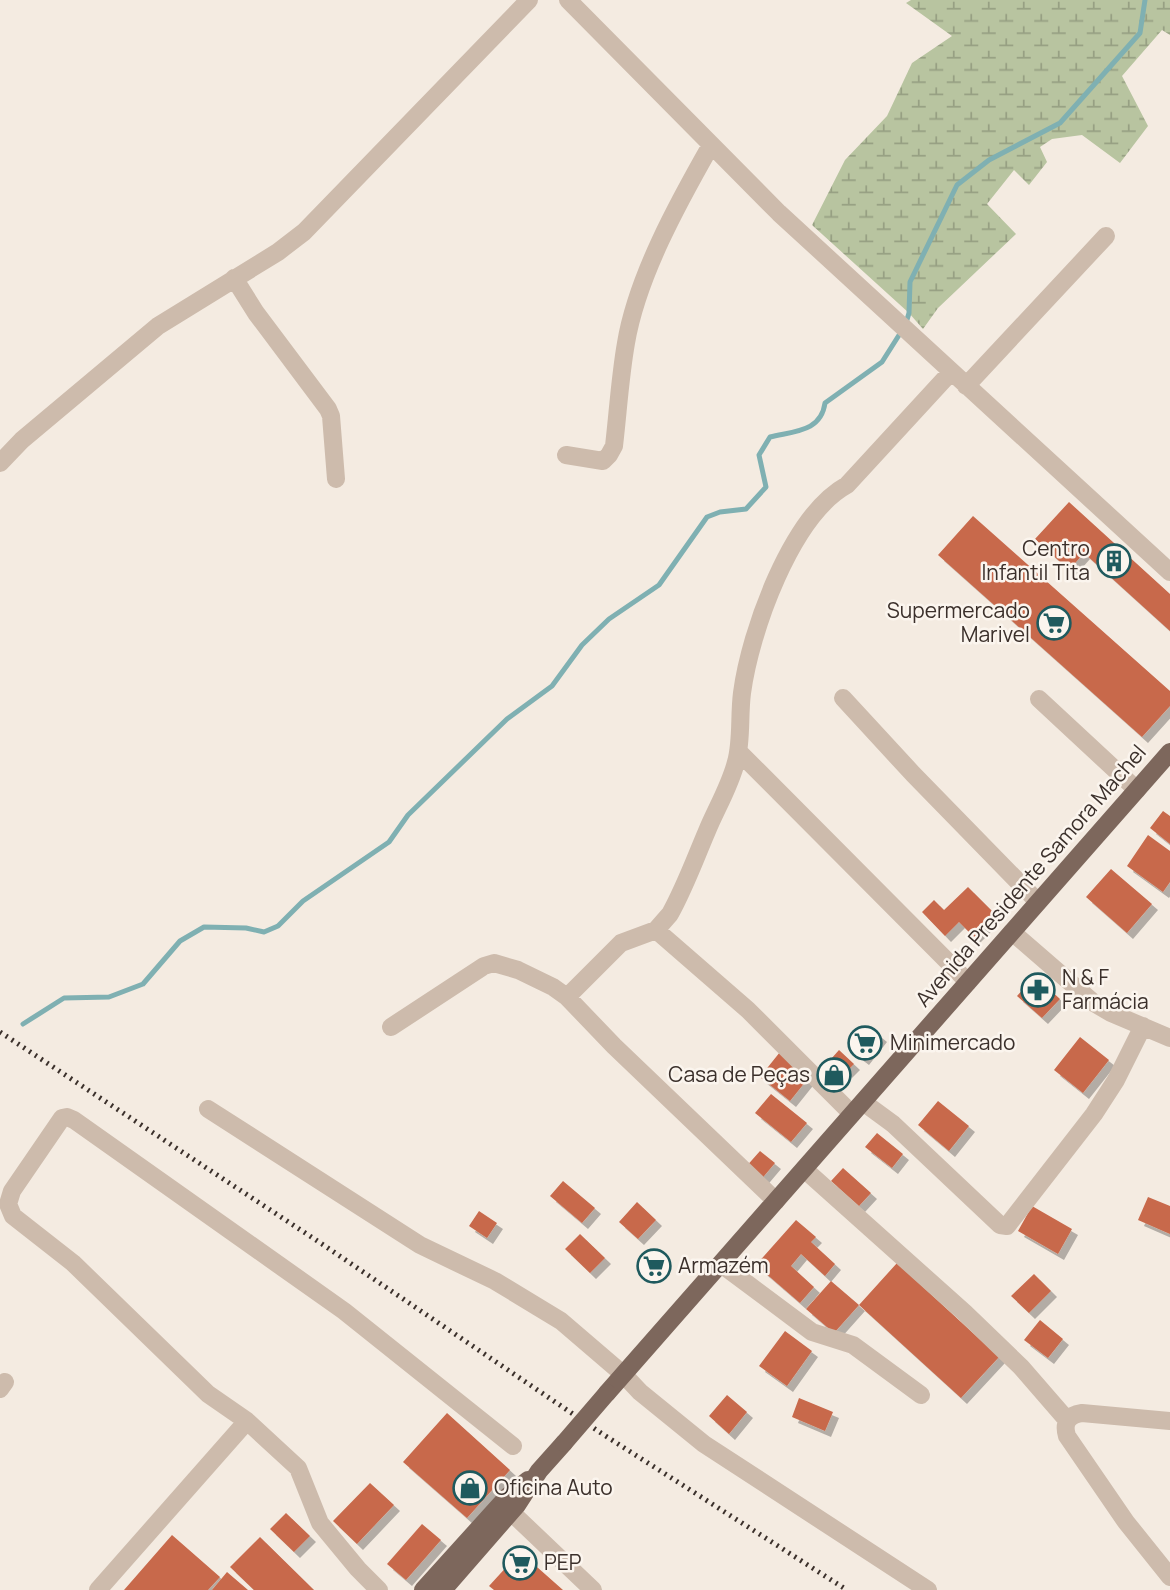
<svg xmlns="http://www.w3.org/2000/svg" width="1170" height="1590" font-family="Manrope,sans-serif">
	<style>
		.wetland { fill: url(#wetland-marsh) }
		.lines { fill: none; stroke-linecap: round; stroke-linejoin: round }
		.stream { stroke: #7fb0b2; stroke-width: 5 }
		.building { fill: #c8694b; filter: url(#shadow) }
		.minor { stroke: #cdbbac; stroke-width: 18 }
		.major { stroke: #7d675c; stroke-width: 18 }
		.rail { stroke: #3b302b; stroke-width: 5; stroke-dasharray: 2 5; stroke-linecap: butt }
		.major-bridge { stroke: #7d675c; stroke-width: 18 }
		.labels { text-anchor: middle; stroke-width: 5; stroke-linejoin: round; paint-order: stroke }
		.poi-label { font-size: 21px; fill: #3b302b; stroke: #fbf5ee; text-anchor: start }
		.street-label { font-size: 21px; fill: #3b302b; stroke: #fbf5ee }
	</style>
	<defs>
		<pattern id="wetland-marsh" width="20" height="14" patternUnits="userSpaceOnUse" patternTransform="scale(1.75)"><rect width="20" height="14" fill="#b8c4a0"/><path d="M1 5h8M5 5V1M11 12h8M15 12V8" fill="none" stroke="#97a083"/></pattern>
		<filter id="shadow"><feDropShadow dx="6" dy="6" stdDeviation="0" flood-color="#0004"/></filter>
	</defs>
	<rect width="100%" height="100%" fill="#f4ebe1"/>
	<path class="wetland" d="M911 0H1170V35L1162 30 1122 76 1148 126 1120 163 1082 135 1052 139 1040 147 1047 162 1029 185 1014 170 987 204 1016 234 938 308 923 329 909 313 812 225 845 160 887 116 912 63 952 36 906 3Z"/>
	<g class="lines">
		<path class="stream" d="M906 323 909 313 910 282 957 185 989 160 1060 123 1140 33 1145 0
			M23 1024 64 998 109 997 143 984 180 941 204 927 246 928 264 932 278 926 303 901 389 842 408 815 507 719 552 686 582 645 609 619 659 585 707 517 720 512 746 509 766 487 759 455 770 437C794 431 821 432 825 403L882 362 901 332"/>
	</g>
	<path class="building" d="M1069 502 1170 594V631L1084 553 1069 570 1035 539Z
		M973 516 1170 691V706L1142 737 938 555Z
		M1163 811 1170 816V844L1150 828Z
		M1148 835 1170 851V882L1163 892 1127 866Z
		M1111 869 1152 904 1127 933 1086 897Z
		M968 887 996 915 974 937 959 922 945 936 922 912 934 900 944 910Z
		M1035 976 1060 999 1042 1018 1017 996Z
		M870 1027 881 1036 863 1059 851 1050Z
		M1080 1037 1109 1060 1083 1093 1054 1070Z
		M839 1050 854 1064 846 1072 831 1059Z
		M780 1052 810 1076 790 1101 760 1077Z
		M829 1062 843 1074 835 1085 820 1072Z
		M771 1094 807 1123 791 1142 755 1113Z
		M938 1101 969 1126 949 1151 918 1125Z
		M877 1133 903 1154 892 1168 865 1147Z
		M760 1151 775 1163 759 1182 744 1169Z
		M843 1168 871 1193 859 1206 831 1181Z
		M563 1181 595 1208 582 1223 550 1196Z
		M1148 1197 1170 1206V1234L1138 1220Z
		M637 1202 656 1220 638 1239 619 1222Z
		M1032 1206 1072 1229 1058 1254 1018 1231Z
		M479 1211 497 1223 487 1238 469 1226Z
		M796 1220 816 1237 811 1242 835 1264 825 1276 801 1254 791 1266 814 1287 800 1303 756 1265Z
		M580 1234 605 1258 590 1273 565 1249Z
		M897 1263 999 1357 961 1398 859 1305 834 1333 806 1309 831 1281 859 1305Z
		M1034 1274 1051 1291 1029 1313 1011 1296Z
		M1040 1320 1063 1339 1048 1358 1024 1340Z
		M785 1331 812 1351 787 1386 759 1366Z
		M727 1395 747 1412 729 1434 709 1416Z
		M799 1398 833 1412 825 1431 792 1417Z
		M447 1413 510 1470 467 1518 403 1462Z
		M370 1483 394 1505 357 1544 333 1521Z
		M286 1513 310 1536 294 1552 270 1529Z
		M422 1524 441 1540 406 1580 387 1564Z
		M172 1535 220 1577 208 1590H124Z
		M260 1537 314 1590H254L230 1567Z
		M520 1552 563 1590H494L489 1586Z
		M227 1572 248 1590H212Z"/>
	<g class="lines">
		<path class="minor" d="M568 0 779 213 1170 572
			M234 278 256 313 328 409 331 416 336 479
			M966 386 1106 236
			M566 455 603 461 609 455 614 446C618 412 620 377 626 343 637 277 678 203 711 145
			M0 463 22 440 158 326 278 252 304 232 529 0
			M843 698 913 774 1038 902
			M1039 699 1137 790
			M739 752 968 982
			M656 930 748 1010 852 1114
			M1012 932 1094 1003 1111 1013 1170 1038
			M567 997 621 943 656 930 670 914C685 887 695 859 707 831 716 809 730 786 736 762 742 741 739 716 742 693 750 632 791 516 847 485L951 372
			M391 1027 484 966 494 963 518 970 553 987 567 997 614 1046 776 1201
			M863 1102 893 1124 1000 1225 1007 1226 1094 1114 1116 1080 1143 1026
			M208 1109 420 1245 495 1281 561 1321 624 1375 640 1392 704 1444 928 1590
			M804 1169 965 1313 1021 1367 1067 1420
			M721 1264 812 1332 853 1345 921 1395
			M0 1389 5 1382
			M1170 1421 1082 1413C1068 1415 1063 1423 1067 1436L1126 1522 1170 1577
			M511 1512 593 1590
			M98 1590 247 1421
			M379 1590 358 1569 320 1523 298 1468 247 1421 208 1394 73 1263 13 1216 8 1204 12 1191 62 1118 67 1117 74 1120 344 1311 513 1446"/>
		<path class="major" d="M607 1393 1170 752
			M423 1590 508 1496 528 1480
			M443 1590 517 1505 539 1471 564 1443"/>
		<path class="rail" d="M0 1032 322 1244 601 1433 847 1590"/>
		<path class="major-bridge" d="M564 1443 607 1393"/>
	</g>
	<defs>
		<symbol id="building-ring" viewBox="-11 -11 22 22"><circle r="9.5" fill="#fbf5ee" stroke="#1f5a5e" stroke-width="1.5"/><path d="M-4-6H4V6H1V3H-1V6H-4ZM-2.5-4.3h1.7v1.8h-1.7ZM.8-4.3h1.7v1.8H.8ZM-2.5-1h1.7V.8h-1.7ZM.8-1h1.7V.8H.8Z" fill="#1f5a5e"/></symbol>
		<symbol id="supermarket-ring" viewBox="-11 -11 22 22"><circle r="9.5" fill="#fbf5ee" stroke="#1f5a5e" stroke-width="1.5"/><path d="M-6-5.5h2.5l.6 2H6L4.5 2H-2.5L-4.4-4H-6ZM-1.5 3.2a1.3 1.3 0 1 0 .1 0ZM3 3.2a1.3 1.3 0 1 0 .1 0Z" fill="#1f5a5e"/></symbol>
		<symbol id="pharmacy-ring" viewBox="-11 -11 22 22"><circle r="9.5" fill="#fbf5ee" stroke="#1f5a5e" stroke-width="1.5"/><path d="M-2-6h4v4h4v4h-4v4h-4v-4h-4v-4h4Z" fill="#1f5a5e"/></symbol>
		<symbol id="shop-ring" viewBox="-11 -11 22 22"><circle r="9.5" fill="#fbf5ee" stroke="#1f5a5e" stroke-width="1.5"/><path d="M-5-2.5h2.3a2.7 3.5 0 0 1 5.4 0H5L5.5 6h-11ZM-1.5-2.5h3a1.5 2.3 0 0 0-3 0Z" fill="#1f5a5e"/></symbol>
	</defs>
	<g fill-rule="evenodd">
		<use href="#building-ring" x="1095" y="542" width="38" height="38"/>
		<use href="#supermarket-ring" x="1035" y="604" width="38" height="38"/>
		<use href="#pharmacy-ring" x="1019" y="971" width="38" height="38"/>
		<use href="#supermarket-ring" x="846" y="1024" width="38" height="38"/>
		<use href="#shop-ring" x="815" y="1056" width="38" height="38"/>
		<use href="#supermarket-ring" x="635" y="1247" width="38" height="38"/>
		<use href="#shop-ring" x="451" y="1469" width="38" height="38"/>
		<use href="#supermarket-ring" x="501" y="1544" width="38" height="38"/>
	</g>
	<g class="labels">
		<g class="poi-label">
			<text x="1090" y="556" text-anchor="end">Centro<tspan x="1090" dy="24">Infantil Tita</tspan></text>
			<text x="1030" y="618" text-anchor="end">Supermercado<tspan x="1030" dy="24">Marivel</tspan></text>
			<text x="1062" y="985">N &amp; F<tspan x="1062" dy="24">Farmácia</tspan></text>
			<text x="890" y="1050">Minimercado</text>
			<text x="810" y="1082" text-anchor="end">Casa de Peças</text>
			<text x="678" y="1273">Armazém</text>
			<text x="494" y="1495">Oficina Auto</text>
			<text x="544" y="1570">PEP</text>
		</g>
		<g class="street-label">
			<text transform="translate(1031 876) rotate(-49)" y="7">Avenida Presidente Samora Machel</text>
		</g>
	</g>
</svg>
